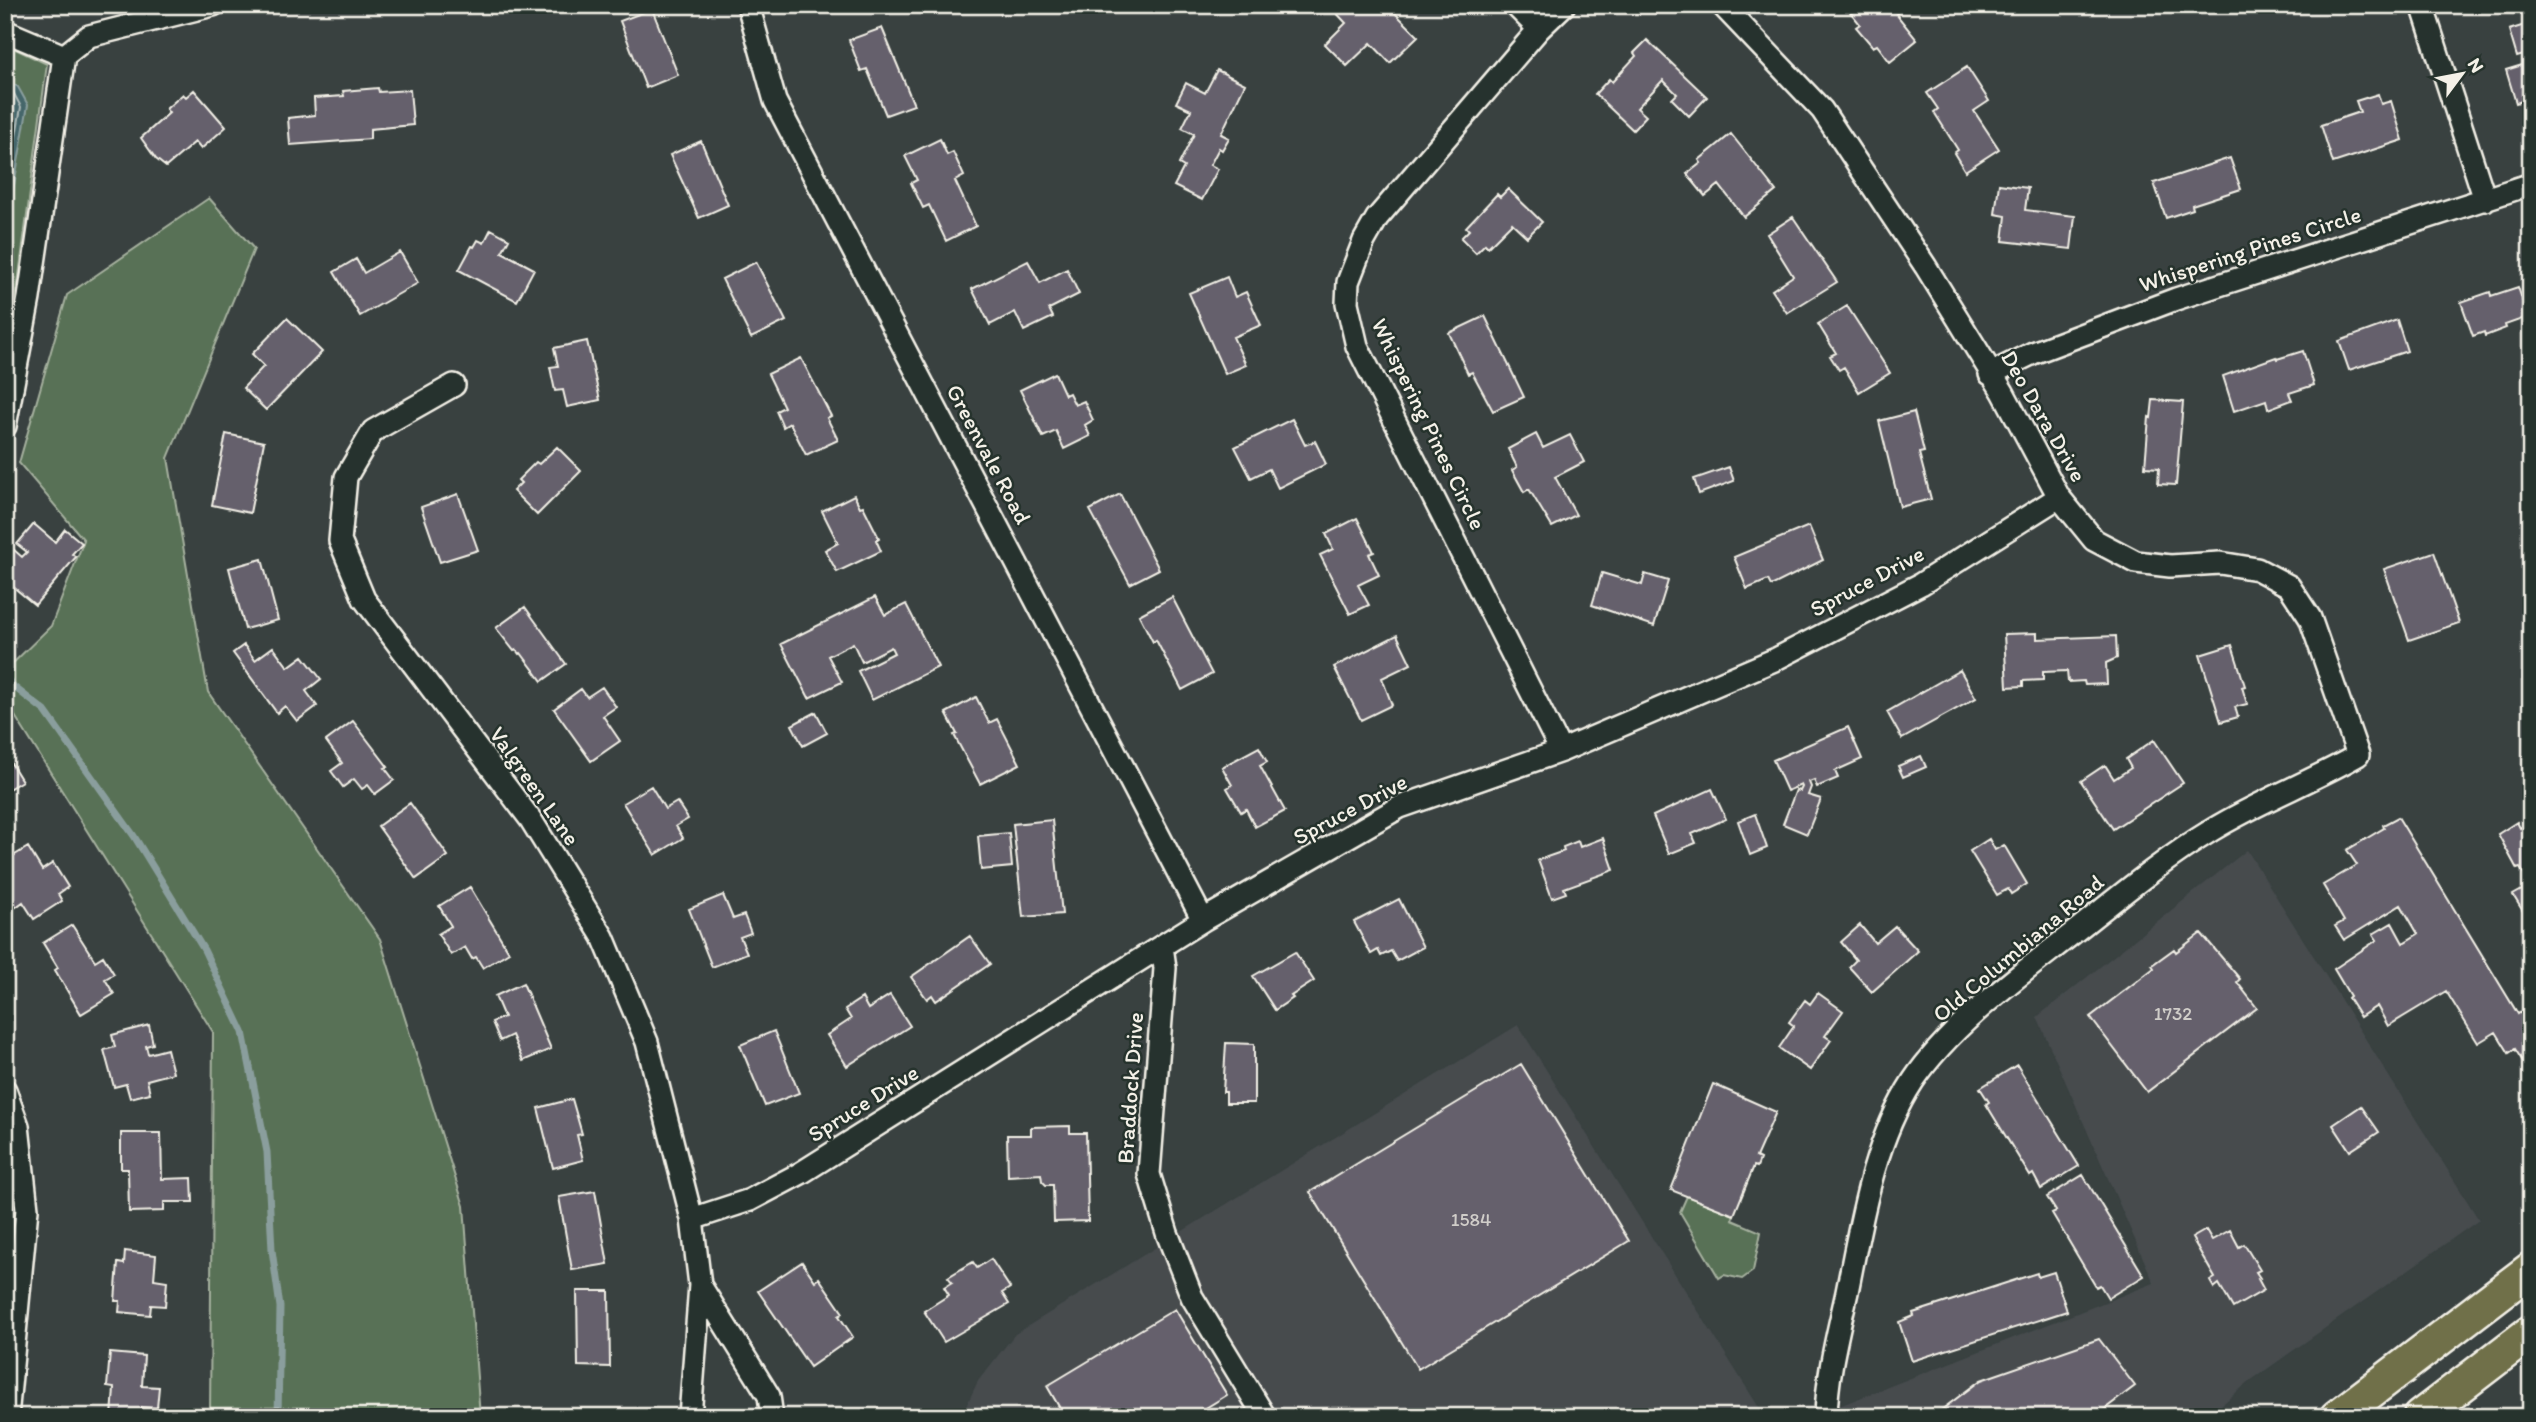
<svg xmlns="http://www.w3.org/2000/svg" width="2536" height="1422" font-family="Itim,sans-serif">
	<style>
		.built { fill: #464b4d }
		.green { fill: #587156; stroke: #a6b19f; stroke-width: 2 }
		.water { fill: #44666b; stroke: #8a9e9d; stroke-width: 2 }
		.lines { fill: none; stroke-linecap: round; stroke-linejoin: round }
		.shore { stroke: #aeb9b6; stroke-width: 2 }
		.stream { stroke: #8a9e9d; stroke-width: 7 }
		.building { fill: #65616c; stroke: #f4f1e8; stroke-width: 2 }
		.street-casing { stroke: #f4f1e8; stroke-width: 26 }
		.primary-casing { stroke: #f4f1e8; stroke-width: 38 }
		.street { stroke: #26332d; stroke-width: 21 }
		.primary { stroke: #70704a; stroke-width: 33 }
		.labels { text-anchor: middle; stroke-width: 5; stroke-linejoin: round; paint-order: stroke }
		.number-label { font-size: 19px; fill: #d0cdc9 }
		.street-label { font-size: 23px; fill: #f4f1e8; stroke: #26332d }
	</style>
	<rect width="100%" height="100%" fill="#394140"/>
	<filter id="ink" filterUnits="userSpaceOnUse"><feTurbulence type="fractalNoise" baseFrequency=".0143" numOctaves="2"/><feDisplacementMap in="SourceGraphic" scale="14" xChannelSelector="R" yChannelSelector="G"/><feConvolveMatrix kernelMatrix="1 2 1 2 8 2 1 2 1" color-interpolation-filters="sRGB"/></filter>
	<g filter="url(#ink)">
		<path class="built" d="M2247 850 2479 1220 2250 1381 2207 1417H1811L2154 1283 2037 1017Z
			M1518 1025 1765 1417H961L978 1381 1015 1334Z"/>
		<path class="green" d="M5 44 47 64 18 283 5 346Z
			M209 198 254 249 168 458 208 692 380 939 464 1206 480 1417H210L213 1032 5 700V671L51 626 84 540 19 463 67 295Z
			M1687 1196 1734 1215 1732 1220 1761 1232 1753 1271 1742 1279 1724 1275 1719 1278 1680 1212Z"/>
		<path class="water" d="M5 79 18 87 28 105 5 237Z"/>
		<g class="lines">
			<path class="shore" d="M5 87 13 92 21 107 5 200"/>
			<path class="stream" d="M5 676 14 687 45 711 134 836 204 950 243 1032 267 1152 272 1250 280 1307 278 1417"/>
		</g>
		<path class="building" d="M1329 5H1387L1418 36 1390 63 1371 43 1347 66 1325 44 1346 23Z
			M1850 5H1907L1896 14 1917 40 1890 62 1877 45 1873 47 1856 27 1860 24 1847 8Z
			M652 9 678 75 646 88 620 21Z
			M2531 23V98L2516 103 2506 70 2529 63 2527 54 2517 57 2509 30Z
			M882 28 914 105 886 115 867 69 861 71 849 40Z
			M1647 40 1707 97 1689 116 1672 99 1677 94 1663 80 1637 108 1646 116 1633 130 1595 94 1609 79 1612 82 1636 56 1634 53Z
			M1967 67 1989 101 1974 111 1999 149 1965 171 1954 153 1958 150 1934 112 1938 109 1927 93Z
			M1217 70 1245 84 1221 134 1229 138 1222 150 1219 148 1210 165 1218 169 1202 200 1174 186 1184 167 1179 164 1194 134 1182 128 1191 110 1176 103 1186 83 1205 93Z
			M378 88 379 92 410 90 413 125 370 129V139L290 145 288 118 315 115 314 98 344 96 343 91Z
			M194 90 226 127 201 149 195 142 166 167 156 159 141 138 169 113 166 109 183 94 186 97Z
			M2378 94 2381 104 2391 101 2403 140 2333 163 2321 125 2360 112 2356 101Z
			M1731 134 1776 191 1744 217 1719 185 1705 196 1687 174 1701 163 1699 160Z
			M940 139 947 155 953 152 964 176 955 181 976 226 946 241 929 205 923 208 911 183 917 180 905 156Z
			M701 141 728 205 699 218 670 155Z
			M2230 158 2241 189 2192 205 2193 209 2166 218 2154 183Z
			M1999 184 2028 188 2025 210 2075 216 2071 249 2003 241 2006 216 1995 214Z
			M1508 189 1542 222 1527 237 1512 223 1488 247 1485 244 1476 253 1461 238 1469 230 1466 227 1497 194 1500 197Z
			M1793 217 1837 282 1787 313 1772 290 1793 276 1767 234Z
			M491 229 509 239 502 252 534 269 517 301 459 270 472 246 474 247 478 240 484 243Z
			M400 252 418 283 360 316 334 272 356 259 364 273Z
			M1028 261 1040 283 1067 269 1079 294 1049 309 1053 317 1024 331 1015 312 990 325 972 289Z
			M756 262 786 321 751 338 722 279Z
			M1227 277 1235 297 1246 292 1261 325 1233 337 1246 365 1225 374 1189 293Z
			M2518 287 2528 317 2505 325 2506 328 2485 336 2484 332 2473 336 2461 302 2490 292 2491 296Z
			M1847 306 1890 373 1859 392 1844 367 1839 370 1830 356 1836 353 1818 324Z
			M1485 316 1524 397 1493 411 1472 372 1468 374 1449 333Z
			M287 318 322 352 266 410 243 388 264 366 252 354Z
			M2397 320 2407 351 2349 370 2339 341Z
			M587 341 600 400 567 407 563 390 555 391 550 367 558 366 554 348Z
			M2303 351 2314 385 2289 393 2292 400 2268 409 2266 400 2234 411 2223 376 2276 357 2277 359Z
			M801 358 831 416 827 418 838 440 806 455 790 423 783 427 776 411 784 407 768 374Z
			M1055 373 1065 395 1069 393 1075 405 1084 401 1093 420 1085 425 1090 436 1064 449 1056 431 1043 437 1020 390Z
			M2153 400 2183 402 2176 485 2158 484 2159 468 2145 467 2149 417 2151 418Z
			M1914 412 1924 452 1919 453 1931 499 1900 507 1879 421Z
			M1292 419 1305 445 1315 441 1326 464 1278 488 1269 469 1251 478 1235 447Z
			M226 434 264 442 250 513 212 505Z
			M1536 434 1543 448 1570 435 1584 462 1555 477 1576 515 1552 527 1529 489 1524 492 1512 470 1517 467 1508 449Z
			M557 447 581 471 537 515 513 491 521 483 518 480 536 462 539 464Z
			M1729 467 1734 481 1699 494 1694 479Z
			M458 494 478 550 440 562 421 507Z
			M1120 494 1159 569 1130 584 1090 510Z
			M854 495 860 507 863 506 879 538 876 540 881 551 837 572 825 550 838 543 822 511Z
			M1357 518 1374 552 1369 554 1379 575 1358 585 1369 605 1350 614 1320 555 1333 549 1326 534Z
			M34 524 55 542 65 529 82 543 72 554 76 557 35 605 5 580V557L13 549 22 557 27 552 17 544Z
			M1809 526 1823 560 1771 586 1768 580 1747 589 1734 557Z
			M2434 552 2459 623 2409 640 2384 569Z
			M262 559 278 620 245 629 229 568Z
			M1602 573 1642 585 1645 574 1668 581 1654 626 1592 605Z
			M875 597 885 615 906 604 938 667 872 700 858 671 894 653 891 647 862 662 853 643 828 656 842 682 809 698 781 644Z
			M1172 597 1212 674 1182 690 1156 640 1153 642 1139 615Z
			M525 607 566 664 542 681 521 653 519 654 516 650 514 651 496 628Z
			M2037 633V639L2116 636 2117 658 2106 663 2107 684 2085 685 2084 681 2068 682 2067 671 2043 672V680L2023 681V686L2007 687 2004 634Z
			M1397 635 1411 664 1382 678 1392 705 1361 720 1334 667Z
			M244 645 255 660 273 647 288 667 303 656 321 679 306 691 317 706 297 721 285 706 277 713 233 653Z
			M2232 645 2245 686 2242 687 2247 704 2235 707 2238 717 2221 722 2200 655Z
			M1960 670 1976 698 1902 739 1887 712Z
			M602 687 616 707 603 716 620 741 591 761 554 709 581 689 587 697Z
			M976 697 989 723 997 719 1020 764 980 784 954 735 957 734 946 713Z
			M816 712 827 733 803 746 792 725Z
			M353 721 388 767 385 768 394 780 375 794 368 785 362 789 354 779 343 787 331 771 342 763 326 741Z
			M1848 727 1862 759 1835 771 1838 778 1817 787 1814 780 1809 782 1811 787 1808 795 1821 799 1807 834 1783 824 1796 790 1800 791 1802 787 1801 785 1787 791 1773 760Z
			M2154 740 2183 783 2113 829 2081 781 2105 765 2114 779 2131 768 2126 759Z
			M1259 747 1267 762 1260 766 1285 811 1255 827 1246 809 1241 812 1227 788 1232 785 1222 767Z
			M1921 756 1926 767 1903 777 1898 766Z
			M11 763 22 781 5 791V767Z
			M651 786 665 809 677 802 688 819 676 826 683 838 655 855 623 803Z
			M1712 789 1726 819 1692 834 1696 843 1669 854 1653 816Z
			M410 803 448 856 416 879 378 826Z
			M1755 814 1767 848 1750 855 1738 821Z
			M2398 817 2518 1014 2521 1012 2531 1028V1055L2522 1060 2515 1049 2509 1053 2496 1032 2478 1043 2446 991 2388 1026 2377 1006 2360 1017 2348 998 2350 996 2334 969 2377 940 2373 934 2392 923 2403 943 2418 934 2401 905 2344 940 2335 926 2344 921 2323 885 2357 865 2347 850 2384 828 2383 825Z
			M1052 820 1062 914 1023 917 1013 824Z
			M2531 821V884L2520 868 2517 869 2498 834 2517 822 2520 828Z
			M1009 833 1012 867 981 870 978 836Z
			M1603 838 1614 870 1564 888 1566 893 1552 898 1538 860 1564 851 1563 847 1578 841 1580 847Z
			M1989 839 1995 850 2004 845 2027 884 2011 894 2008 889 1997 895 1970 851Z
			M28 847 42 870 53 863 68 887 58 894 62 901 34 919 23 902 16 907 5 889V884L10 881 5 873V861Z
			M2531 885V909L2524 913 2513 895Z
			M470 887 509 952 483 968 476 957 472 959 465 947 451 955 438 934 451 926 439 906Z
			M723 895 733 919 744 915 751 933 740 937 747 953 712 967 689 909Z
			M1399 899 1423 947 1397 961 1391 951 1381 956 1378 950 1371 954 1354 922Z
			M72 925 95 961 103 956 114 974 105 979 114 994 81 1014 55 970 58 968 43 943Z
			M1860 925 1875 943 1895 926 1918 951 1872 992 1849 967 1856 960 1841 942Z
			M2201 933 2240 979 2237 982 2257 1008 2147 1092 2090 1017 2154 968 2152 965 2174 949 2176 952Z
			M970 936 990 964 936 1001 932 995 927 999 911 977Z
			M1295 952 1314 981 1291 996 1293 998 1275 1010 1253 976Z
			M523 983 551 1049 523 1061 512 1035 500 1041 492 1022 504 1017 495 996Z
			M1818 993 1843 1011 1825 1036 1831 1040 1810 1070 1779 1048 1794 1026 1789 1022 1805 1000 1810 1004Z
			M890 995 910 1026 847 1066 827 1035 851 1019 845 1009 862 998 868 1009Z
			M149 1025 153 1044 146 1046 148 1054 167 1049 173 1073 147 1080 150 1093 130 1098 126 1084 114 1087 104 1050 115 1047 112 1035Z
			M774 1031 799 1093 765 1106 740 1045Z
			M1226 1043 1254 1044V1103H1226V1092H1223Z
			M1521 1064 1629 1241 1418 1369 1310 1192Z
			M2017 1065 2079 1166 2041 1189 2033 1174 2030 1176 1986 1104 1989 1102 1980 1088Z
			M1713 1084 1776 1112 1756 1157 1760 1159 1757 1167 1754 1166 1734 1215 1671 1190Z
			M572 1099 582 1134 577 1135 583 1160 553 1168 538 1108Z
			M2361 1106 2379 1132 2350 1151 2333 1125Z
			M1070 1126V1133H1086L1088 1221 1054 1222 1053 1185H1046L1042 1181 1041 1174 1008 1176 1007 1135H1031V1127Z
			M121 1133H161L162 1179 192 1178 193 1202H164V1211L129 1212 128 1169H121Z
			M2083 1175 2144 1276 2108 1298 2100 1285 2096 1287 2052 1213 2056 1211 2047 1197Z
			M595 1191 608 1264 572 1270 559 1197Z
			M2206 1230 2212 1240 2230 1230 2239 1247 2244 1244 2260 1270 2256 1272 2260 1278 2258 1279 2264 1290 2233 1308 2219 1284 2214 1288 2210 1281 2215 1278 2192 1238Z
			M125 1251 156 1255 154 1279 167 1281 165 1306 151 1305 150 1315 119 1312 120 1301H115L118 1263 124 1264Z
			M991 1259 1010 1288 1002 1293 1009 1304 944 1342 924 1311 949 1295 944 1287 952 1282 948 1277 973 1262 977 1268Z
			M802 1262 815 1281 819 1278 843 1313 839 1316 853 1337 810 1367 758 1291Z
			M2054 1272 2067 1311 1912 1361 1899 1322 1914 1316 1913 1313 2037 1273 2038 1277Z
			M577 1291H609L610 1367 578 1366Z
			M1175 1309 1227 1395 1191 1417H1065L1047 1386Z
			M2099 1339 2135 1386 2094 1417H1932L1981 1380Z
			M110 1353 144 1356 142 1386 159 1387 157 1408 142 1407 141 1417H112L114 1388 107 1387Z"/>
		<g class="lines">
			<defs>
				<path id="street" d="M748 5 775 101 1203 920
					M1515 5 1539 29
					M1722 5 1822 110 1926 267 2003 392 2059 497 2094 540 2136 562 2170 566 2220 563 2257 569 2289 586 2310 618 2358 755C2311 782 2259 801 2212 830 2161 861 2115 900 2068 937 2017 977 1949 1027 1913 1081 1873 1142 1861 1222 1847 1292 1838 1333 1827 1374 1826 1417
					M2422 5 2485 200
					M5 31 64 56
					M64 56 89 36 213 5
					M1990 374 2033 353 2176 299 2531 184
					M454 385 373 431 346 477 340 541 364 599 531 820 603 937 647 1042 692 1219 700 1285 690 1417
					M5 426 29 298 64 56
					M1561 751 1357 346 1347 303 1348 282 1364 241 1377 218 1539 29 1564 5
					M1162 946 1165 968 1149 1174 1167 1233 1192 1297 1265 1417
					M5 1090 18 1126 27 1209 7 1417
					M692 1219 750 1200 801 1173 1203 920 1400 807 1561 751 1774 660 1921 584 2059 497
					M700 1285 769 1396 772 1417"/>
				<path id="primary" d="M2337 1417 2531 1269
					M2420 1417 2531 1332"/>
			</defs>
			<use href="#street" class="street-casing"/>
			<use href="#primary" class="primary-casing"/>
			<use href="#street" class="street"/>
			<use href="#primary" class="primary"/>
		</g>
	</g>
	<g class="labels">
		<g class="number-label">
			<text x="2173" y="1020">1732</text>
			<text x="1471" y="1226">1584</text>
		</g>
		<g class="street-label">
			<text transform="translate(2250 249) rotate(-18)" y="8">Whispering Pines Circle</text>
			<text transform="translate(2044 416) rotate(60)" y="8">Deo Dara Drive</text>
			<text transform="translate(1429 424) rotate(64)" y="8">Whispering Pines Circle</text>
			<text transform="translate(989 454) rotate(62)" y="8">Greenvale Road</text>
			<text transform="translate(1867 581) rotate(-28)" y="8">Spruce Drive</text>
			<text transform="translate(535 786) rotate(55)" y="8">Valgreen Lane</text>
			<text transform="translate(1350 809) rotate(-28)" y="8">Spruce Drive</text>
			<text transform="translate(2018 948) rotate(-40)" y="8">Old Columbiana Road</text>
			<text transform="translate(1130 1088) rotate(-86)" y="8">Braddock Drive</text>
			<text transform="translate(863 1103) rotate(-32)" y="8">Spruce Drive</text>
		</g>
	</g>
	<rect width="2536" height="1422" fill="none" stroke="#26332d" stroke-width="28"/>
	<rect x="14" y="14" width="2508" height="1394" fill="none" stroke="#f4f1e8" stroke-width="2.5" filter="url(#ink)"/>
	<g transform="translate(2462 74) rotate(58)" stroke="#26332d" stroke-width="5" paint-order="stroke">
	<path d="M0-5L12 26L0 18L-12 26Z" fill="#f4f1e8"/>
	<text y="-10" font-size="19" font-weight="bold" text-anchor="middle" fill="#f4f1e8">N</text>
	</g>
</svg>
